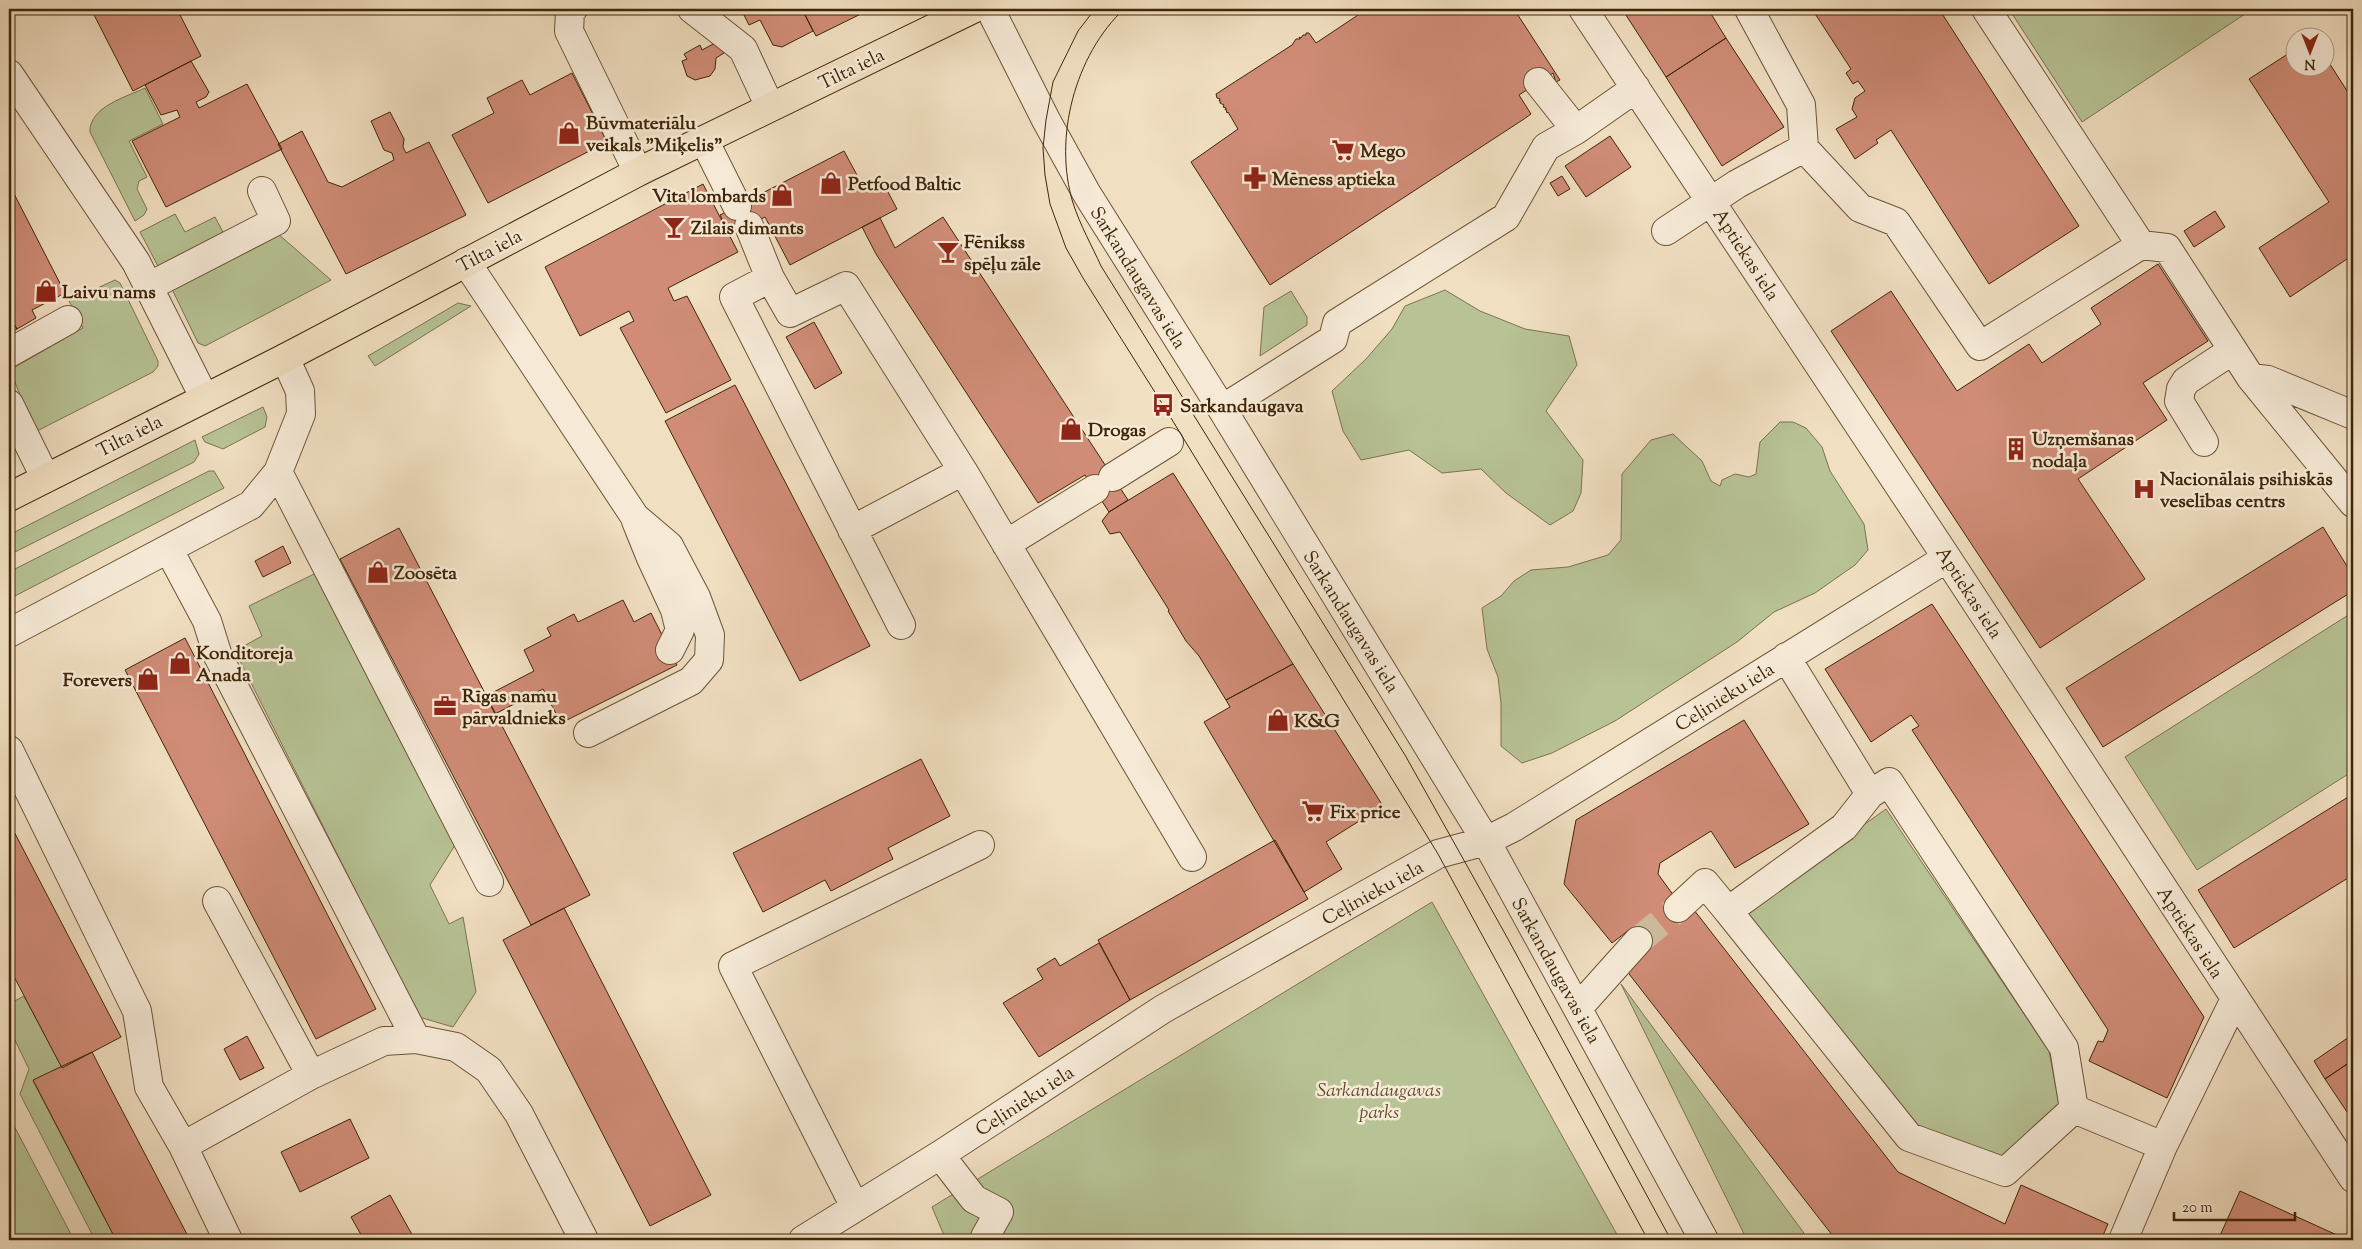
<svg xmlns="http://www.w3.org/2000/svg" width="2362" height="1249" font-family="'Sorts Mill Goudy',serif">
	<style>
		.green { fill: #b7c295; stroke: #7b744e }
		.building { fill: #d08c77; stroke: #3f2606 }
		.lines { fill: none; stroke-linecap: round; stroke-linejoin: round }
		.minor-tunnel { stroke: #cdba9c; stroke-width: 28; stroke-dasharray: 28 14; stroke-linecap: butt }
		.minor-casing { stroke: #6c5435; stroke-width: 30 }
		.major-casing { stroke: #3f2606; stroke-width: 30 }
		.minor { stroke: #f6ead7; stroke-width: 28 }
		.major { stroke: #f1dfc2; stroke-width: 28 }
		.tram { stroke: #3f2606; stroke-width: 1 }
		.labels { text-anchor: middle; stroke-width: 5; stroke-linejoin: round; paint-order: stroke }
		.street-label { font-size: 19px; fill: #3f2606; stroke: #f6ead7 }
		.poi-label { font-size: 19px; font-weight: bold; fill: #3f2606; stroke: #f6ead7; text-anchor: start }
		.park-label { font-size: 19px; font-style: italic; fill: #5d4d2a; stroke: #f6ead7 }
	</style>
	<rect width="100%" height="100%" fill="#f1dfc2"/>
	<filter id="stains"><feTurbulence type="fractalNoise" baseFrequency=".004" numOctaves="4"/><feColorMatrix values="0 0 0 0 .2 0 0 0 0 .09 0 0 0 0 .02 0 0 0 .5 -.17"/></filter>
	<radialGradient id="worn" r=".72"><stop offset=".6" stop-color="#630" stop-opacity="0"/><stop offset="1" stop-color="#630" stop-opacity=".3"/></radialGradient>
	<path class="green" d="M2009 9H2250L2251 10 2082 122Z
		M145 88 163 124 129 141 147 177 139 181 137 189 147 209 144 215 135 221 90 132C89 107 126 97 145 88Z
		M175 214 185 232 215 217 225 236 160 270 140 232Z
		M277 233 331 280 205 346 198 343 171 287Z
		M115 280 120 283 158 361V366L153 372 35 432 10 370 83 328 69 301Z
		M1445 290 1480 311 1525 329 1569 336 1577 365 1546 411 1583 460 1581 493 1573 511 1550 525 1506 493 1481 469 1442 473 1409 450 1361 460 1343 431 1332 391 1366 359 1392 329 1405 306Z
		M1291 291 1307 317V325L1260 356 1264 307Z
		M458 303 471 306 375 366 368 356Z
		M263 407 267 417 265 427 223 449 205 442 202 437Z
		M1780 422H1793L1806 428 1822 447 1830 471 1864 524 1868 550 1855 565 1815 593 1774 612 1737 642 1615 721 1552 753 1522 763 1501 746V703L1498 677 1487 649 1482 608 1501 596 1514 581 1531 570 1568 567 1608 555 1621 540 1622 474 1651 440 1673 434 1702 461 1711 481 1720 486 1722 480 1735 474 1749 477 1756 474 1760 442Z
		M195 440 199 454 194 462 9 555V535Z
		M209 471H214L224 488 9 599V572Z
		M316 573 457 842 430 885 449 924 463 917 476 992 453 1027 419 1017 235 651 262 636 249 606Z
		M2353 612V771L2197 870 2125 757Z
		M1886 809 2049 1051 2059 1103 2002 1158 1917 1130 1740 913Z
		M1432 902 1620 1240H946L932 1207Z
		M1621 984 1809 1240H1747Z
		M24 996 62 1068 33 1081 116 1240H95L20 1094 29 1069 9 1028V1004Z
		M9 1115 12 1122 74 1240H9Z"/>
	<path class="building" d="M91 9H177L201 56 133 91Z
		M741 9H802L813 31 782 47 773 45 760 20 749 25Z
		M802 9H871L816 36Z
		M1367 9H1514L1560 80 1556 82 1553 73 1519 95 1531 114 1524 119 1270 285 1191 162 1238 129 1228 112 1227 113 1226 109 1225 110 1226 108 1223 107 1224 105 1220 103V100L1219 101 1220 99 1217 98 1216 94 1292 45 1296 39H1300L1299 37 1301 38 1303 35H1306V33H1309L1316 43Z
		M1622 9H1708L1726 38 1666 77Z
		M1812 9H1939L2079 226 1989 284 1891 130 1876 140 1878 143 1855 159 1836 129 1857 117 1852 109 1855 98 1865 91 1858 81 1853 84 1846 73 1851 69Z
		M1726 38 1784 127 1722 166 1666 77Z
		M717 42 724 53 716 58 715 69 710 76 695 80 687 76 682 61 687 59 684 54 700 45 702 50Z
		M2294 50V68H2324V55L2353 100V255L2290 297 2259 248 2329 202 2249 79Z
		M191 61 209 92 206 97 196 102 199 108 247 84 282 149 166 207 132 141 180 117 177 110 161 115 145 85Z
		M572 73 607 142 488 203 452 135 494 113 487 98 522 80 530 95Z
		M390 112 404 139 403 147 406 153 429 142 466 215 346 274 278 144 302 131 328 182 342 187 394 160 392 153 384 150 371 121Z
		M1610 136 1631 167 1586 197 1565 166Z
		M844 151 864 188 881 179 897 209 790 265 765 217 730 235 720 215Z
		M1562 176 1570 189 1558 196 1550 183Z
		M9 184 65 293 32 310 36 318 17 329 9 315Z
		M703 184 738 252 668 288 674 301 687 296 731 380 666 413 620 328 634 321 629 311 580 336 545 267Z
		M2215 211 2225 227 2194 247 2184 231Z
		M943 217 1128 500 1109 512 1085 475 1038 503 876 254 862 227 880 218 895 248Z
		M2158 264 2208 341 2143 383 2167 420 2078 479 2145 579 2040 648 1831 331 1891 291 1957 391 2029 344 2042 363 2101 324 2091 308Z
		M9 315 17 329 9 334Z
		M814 322 842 373 815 389 786 337Z
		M735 385 870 646 800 681 665 421Z
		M1173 473 1293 664 1226 700 1199 656 1186 641 1168 611 1169 610 1120 532 1110 534 1102 521 1109 512Z
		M2323 527 2353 576V591L2103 747 2066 688Z
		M399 528 590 895 531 925 340 559Z
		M283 546 291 563 263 577 255 561Z
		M623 600 634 622 651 613 677 665 561 723 543 689 495 714 486 696 534 671 524 650 551 636 547 628 574 614 578 622Z
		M1932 604 2204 1017 2167 1098 2089 1061 2098 1041 2103 1042 2108 1030 1912 730 1919 726 1911 715 1871 742 1825 669Z
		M185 638 376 1009 316 1039 125 670Z
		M1293 664 1383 806 1326 842 1342 869 1304 892 1204 722 1230 707 1226 700Z
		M1744 720 1809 824 1735 868 1711 831 1660 863 1658 874 1674 896 1694 910 1898 1172 2005 1224 2021 1185 2108 1224 2101 1240H1836L1626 970 1645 949 1629 930 1612 943 1564 884 1576 820Z
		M921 759 950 816 888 848 893 859 831 891 825 880 763 912 733 853Z
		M2353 794V875L2234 948 2198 890Z
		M9 822 121 1037 62 1068 9 967Z
		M1275 840 1308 899 1130 1000 1098 940Z
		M564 908 711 1195 650 1226 503 940Z
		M1099 943 1130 1000 1039 1057 1003 1003 1043 979 1037 969 1055 958 1060 966Z
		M247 1036 264 1068 240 1080 224 1049Z
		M2349 1037 2353 1044V1060L2325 1079 2314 1061Z
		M92 1052 114 1095 190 1240H116L33 1080Z
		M2353 1060V1121L2325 1079Z
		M350 1119 369 1158 300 1192 281 1152Z
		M2240 1191 2348 1240H2218Z
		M390 1195 415 1240H364L351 1217Z"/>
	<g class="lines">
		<path class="minor-tunnel" d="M1638 941 1678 908"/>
		<defs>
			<path id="minor" d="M573 9 570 12 569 31 638 172
				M692 9 743 49 770 107
				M990 9 1046 120 1087 194 1222 409 1486 841 1704 1240
				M1583 9 1947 558 2353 1178
				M1749 9 1801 105 1804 148 1860 208 1896 222 1980 346 2141 245 2167 248 2251 378 2353 503
				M1986 9 2141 245
				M9 74 136 262 204 397
				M1538 82 1576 130
				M704 140 737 206
				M749 226 770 278 734 297 901 625
				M1666 231 1737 184 1804 148
				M466 262 635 517 669 546 696 597 710 635 709 660 691 681 588 733
				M770 278 790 313 846 286 963 471 1192 857
				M148 287 276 221 262 191
				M9 353 68 320
				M2251 378 2268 380 2353 415
				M9 404 45 477
				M1222 409 1333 339 1337 323 1506 217 1546 147 1576 130 1636 88
				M2204 442 2179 401 2181 389 2186 381 2233 350
				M278 472 489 882
				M1113 477 1169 442
				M636 521 651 558 675 610 680 630 670 650
				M852 530 963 471
				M1006 544 1095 489
				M169 550 207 621 218 656 416 1039
				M9 633 251 505 278 472 301 414 300 391 285 358
				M1786 657 1870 794 1889 782 2064 1048 2074 1109 2163 1146 2235 999
				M9 750 137 1011 149 1087 183 1146 228 1240
				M1870 794 1844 827 1728 911 1909 1137 2005 1172 2074 1109
				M217 901 311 1075
				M1678 908 1705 883 1728 911
				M1578 1008 1638 941
				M183 1146 311 1075 384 1041 416 1039 456 1047 489 1070 519 1114 584 1240
				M940 1155 974 1199 999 1212 985 1237
				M855 1207 733 966 980 845
				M803 1240 940 1155 1163 1009 1438 854 1486 841 1514 827 1947 558
				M2123 1240 2163 1146"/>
			<path id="major" d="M9 497 285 358 638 172 973 9"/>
		</defs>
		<use href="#minor" class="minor-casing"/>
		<use href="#major" class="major-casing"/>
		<use href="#minor" class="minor"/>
		<use href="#major" class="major"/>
		<path class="tram" d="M1095 9 1078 31 1053 82 1046 120 1043 148 1045 175 1050 204 1066 248 1083 278 1163 405 1438 854 1648 1240
			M1124 9C1075 55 1053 138 1073 203 1080 225 1092 246 1101 266L1405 755 1508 939 1671 1240"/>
	</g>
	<defs>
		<symbol id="shop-bare" viewBox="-9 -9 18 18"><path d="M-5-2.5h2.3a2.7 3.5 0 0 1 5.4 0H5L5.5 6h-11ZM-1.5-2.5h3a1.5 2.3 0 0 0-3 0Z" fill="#8f2418" stroke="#f6ead7" stroke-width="2.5" paint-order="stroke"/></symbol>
		<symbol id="supermarket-bare" viewBox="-9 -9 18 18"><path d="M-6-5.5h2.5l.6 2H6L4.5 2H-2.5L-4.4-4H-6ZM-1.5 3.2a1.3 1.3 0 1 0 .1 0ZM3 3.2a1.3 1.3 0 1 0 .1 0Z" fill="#8f2418" stroke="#f6ead7" stroke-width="2.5" paint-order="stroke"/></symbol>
		<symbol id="pharmacy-bare" viewBox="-9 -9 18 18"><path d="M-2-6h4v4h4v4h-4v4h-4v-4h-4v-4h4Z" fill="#8f2418" stroke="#f6ead7" stroke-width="2.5" paint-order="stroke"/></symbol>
		<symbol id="bar-bare" viewBox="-9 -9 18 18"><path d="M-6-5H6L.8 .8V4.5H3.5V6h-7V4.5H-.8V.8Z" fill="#8f2418" stroke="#f6ead7" stroke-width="2.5" paint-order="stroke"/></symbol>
		<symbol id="bus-bare" viewBox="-9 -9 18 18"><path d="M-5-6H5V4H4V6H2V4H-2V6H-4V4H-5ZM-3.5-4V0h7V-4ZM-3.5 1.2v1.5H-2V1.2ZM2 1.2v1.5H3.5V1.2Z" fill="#8f2418" stroke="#f6ead7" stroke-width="2.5" paint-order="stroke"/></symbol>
		<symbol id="building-bare" viewBox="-9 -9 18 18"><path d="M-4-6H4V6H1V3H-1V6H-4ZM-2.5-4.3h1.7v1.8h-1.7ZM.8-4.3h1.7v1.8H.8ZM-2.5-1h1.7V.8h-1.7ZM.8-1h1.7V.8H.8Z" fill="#8f2418" stroke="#f6ead7" stroke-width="2.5" paint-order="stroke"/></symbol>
		<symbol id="hospital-bare" viewBox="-9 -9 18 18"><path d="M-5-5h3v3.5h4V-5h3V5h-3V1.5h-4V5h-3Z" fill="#8f2418" stroke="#f6ead7" stroke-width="2.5" paint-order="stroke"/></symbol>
		<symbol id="office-bare" viewBox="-9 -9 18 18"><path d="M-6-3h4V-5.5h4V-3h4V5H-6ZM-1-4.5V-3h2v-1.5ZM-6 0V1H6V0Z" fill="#8f2418" stroke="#f6ead7" stroke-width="2.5" paint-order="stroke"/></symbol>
	</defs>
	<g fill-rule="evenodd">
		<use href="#shop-bare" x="553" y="117" width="32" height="32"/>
		<use href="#supermarket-bare" x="1327" y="134" width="32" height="32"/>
		<use href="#pharmacy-bare" x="1239" y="162" width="32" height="32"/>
		<use href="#shop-bare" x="815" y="167" width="32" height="32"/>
		<use href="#shop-bare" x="766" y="179" width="32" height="32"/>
		<use href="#bar-bare" x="658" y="211" width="32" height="32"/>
		<use href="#bar-bare" x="932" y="236" width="32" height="32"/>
		<use href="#shop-bare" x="30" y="275" width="32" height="32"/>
		<use href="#bus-bare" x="1147" y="389" width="32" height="32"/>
		<use href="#shop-bare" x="1055" y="413" width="32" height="32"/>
		<use href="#building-bare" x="2000" y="433" width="32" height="32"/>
		<use href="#hospital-bare" x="2128" y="473" width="32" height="32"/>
		<use href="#shop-bare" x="362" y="556" width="32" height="32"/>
		<use href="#shop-bare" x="164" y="647" width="32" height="32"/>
		<use href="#shop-bare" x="132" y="663" width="32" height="32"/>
		<use href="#office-bare" x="429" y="690" width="32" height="32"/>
		<use href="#shop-bare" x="1262" y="704" width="32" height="32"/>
		<use href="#supermarket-bare" x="1297" y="795" width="32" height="32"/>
	</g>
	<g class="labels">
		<g class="street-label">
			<text transform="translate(851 68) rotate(-26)" y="7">Tilta iela</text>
			<text transform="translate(489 250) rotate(-28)" y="7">Tilta iela</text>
			<text transform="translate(1747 254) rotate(57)" y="7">Aptiekas iela</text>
			<text transform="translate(1139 277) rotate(58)" y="7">Sarkandaugavas iela</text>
			<text transform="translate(129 435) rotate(-27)" y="7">Tilta iela</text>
			<text transform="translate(1970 592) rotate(57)" y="7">Aptiekas iela</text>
			<text transform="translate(1352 621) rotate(58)" y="7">Sarkandaugavas iela</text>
			<text transform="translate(1724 696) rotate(-32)" y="7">Ceļinieku iela</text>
			<text transform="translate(1372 892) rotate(-29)" y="7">Ceļinieku iela</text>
			<text transform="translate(2191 932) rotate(57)" y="7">Aptiekas iela</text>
			<text transform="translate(1557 970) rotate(61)" y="7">Sarkandaugavas iela</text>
			<text transform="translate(1024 1100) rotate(-33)" y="7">Ceļinieku iela</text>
		</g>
		<g class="poi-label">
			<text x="586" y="129">Būvmateriālu<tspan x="586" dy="22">veikals "Miķelis"</tspan></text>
			<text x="1360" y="157">Mego</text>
			<text x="1272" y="185">Mēness aptieka</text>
			<text x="848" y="190">Petfood Baltic</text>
			<text x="766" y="202" text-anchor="end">Vita lombards</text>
			<text x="691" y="234">Zilais dimants</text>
			<text x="964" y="248">Fēnikss<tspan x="964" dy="22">spēļu zāle</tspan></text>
			<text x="62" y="298">Laivu nams</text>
			<text x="1180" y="412">Sarkandaugava</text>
			<text x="1088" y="436">Drogas</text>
			<text x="2032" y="445">Uzņemšanas<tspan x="2032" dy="22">nodaļa</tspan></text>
			<text x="2160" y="485">Nacionālais psihiskās<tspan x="2160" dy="22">veselības centrs</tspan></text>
			<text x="394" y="579">Zoosēta</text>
			<text x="196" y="659">Konditoreja<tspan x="196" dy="22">Anada</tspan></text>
			<text x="132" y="686" text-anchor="end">Forevers</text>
			<text x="462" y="702">Rīgas namu<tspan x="462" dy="22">pārvaldnieks</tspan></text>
			<text x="1294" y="727">K&amp;G</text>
			<text x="1330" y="818">Fix price</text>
		</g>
		<g class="park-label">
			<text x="1379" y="1096">Sarkandaugavas<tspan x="1379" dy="22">parks</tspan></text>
		</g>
	</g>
	<rect width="2362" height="1249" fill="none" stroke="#f1dfc2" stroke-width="30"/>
	<rect x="10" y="10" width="2342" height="1229" fill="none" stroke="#3f2606" stroke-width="2.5"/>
	<rect x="15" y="15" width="2332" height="1219" fill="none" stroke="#3f2606"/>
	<g transform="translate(2310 52) rotate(180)"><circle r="24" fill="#f6ead7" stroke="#ad9c83"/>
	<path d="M0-4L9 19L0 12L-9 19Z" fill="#8f2418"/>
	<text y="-8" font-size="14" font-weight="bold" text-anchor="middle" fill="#3f2606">N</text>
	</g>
	<path d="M2174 1212v8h121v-8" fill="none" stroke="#3f2606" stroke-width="2.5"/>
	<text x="2182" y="1212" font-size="15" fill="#3f2606" stroke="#f6ead7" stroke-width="4" paint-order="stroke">20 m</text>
	<rect width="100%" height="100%" filter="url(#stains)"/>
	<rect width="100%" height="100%" fill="url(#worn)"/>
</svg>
